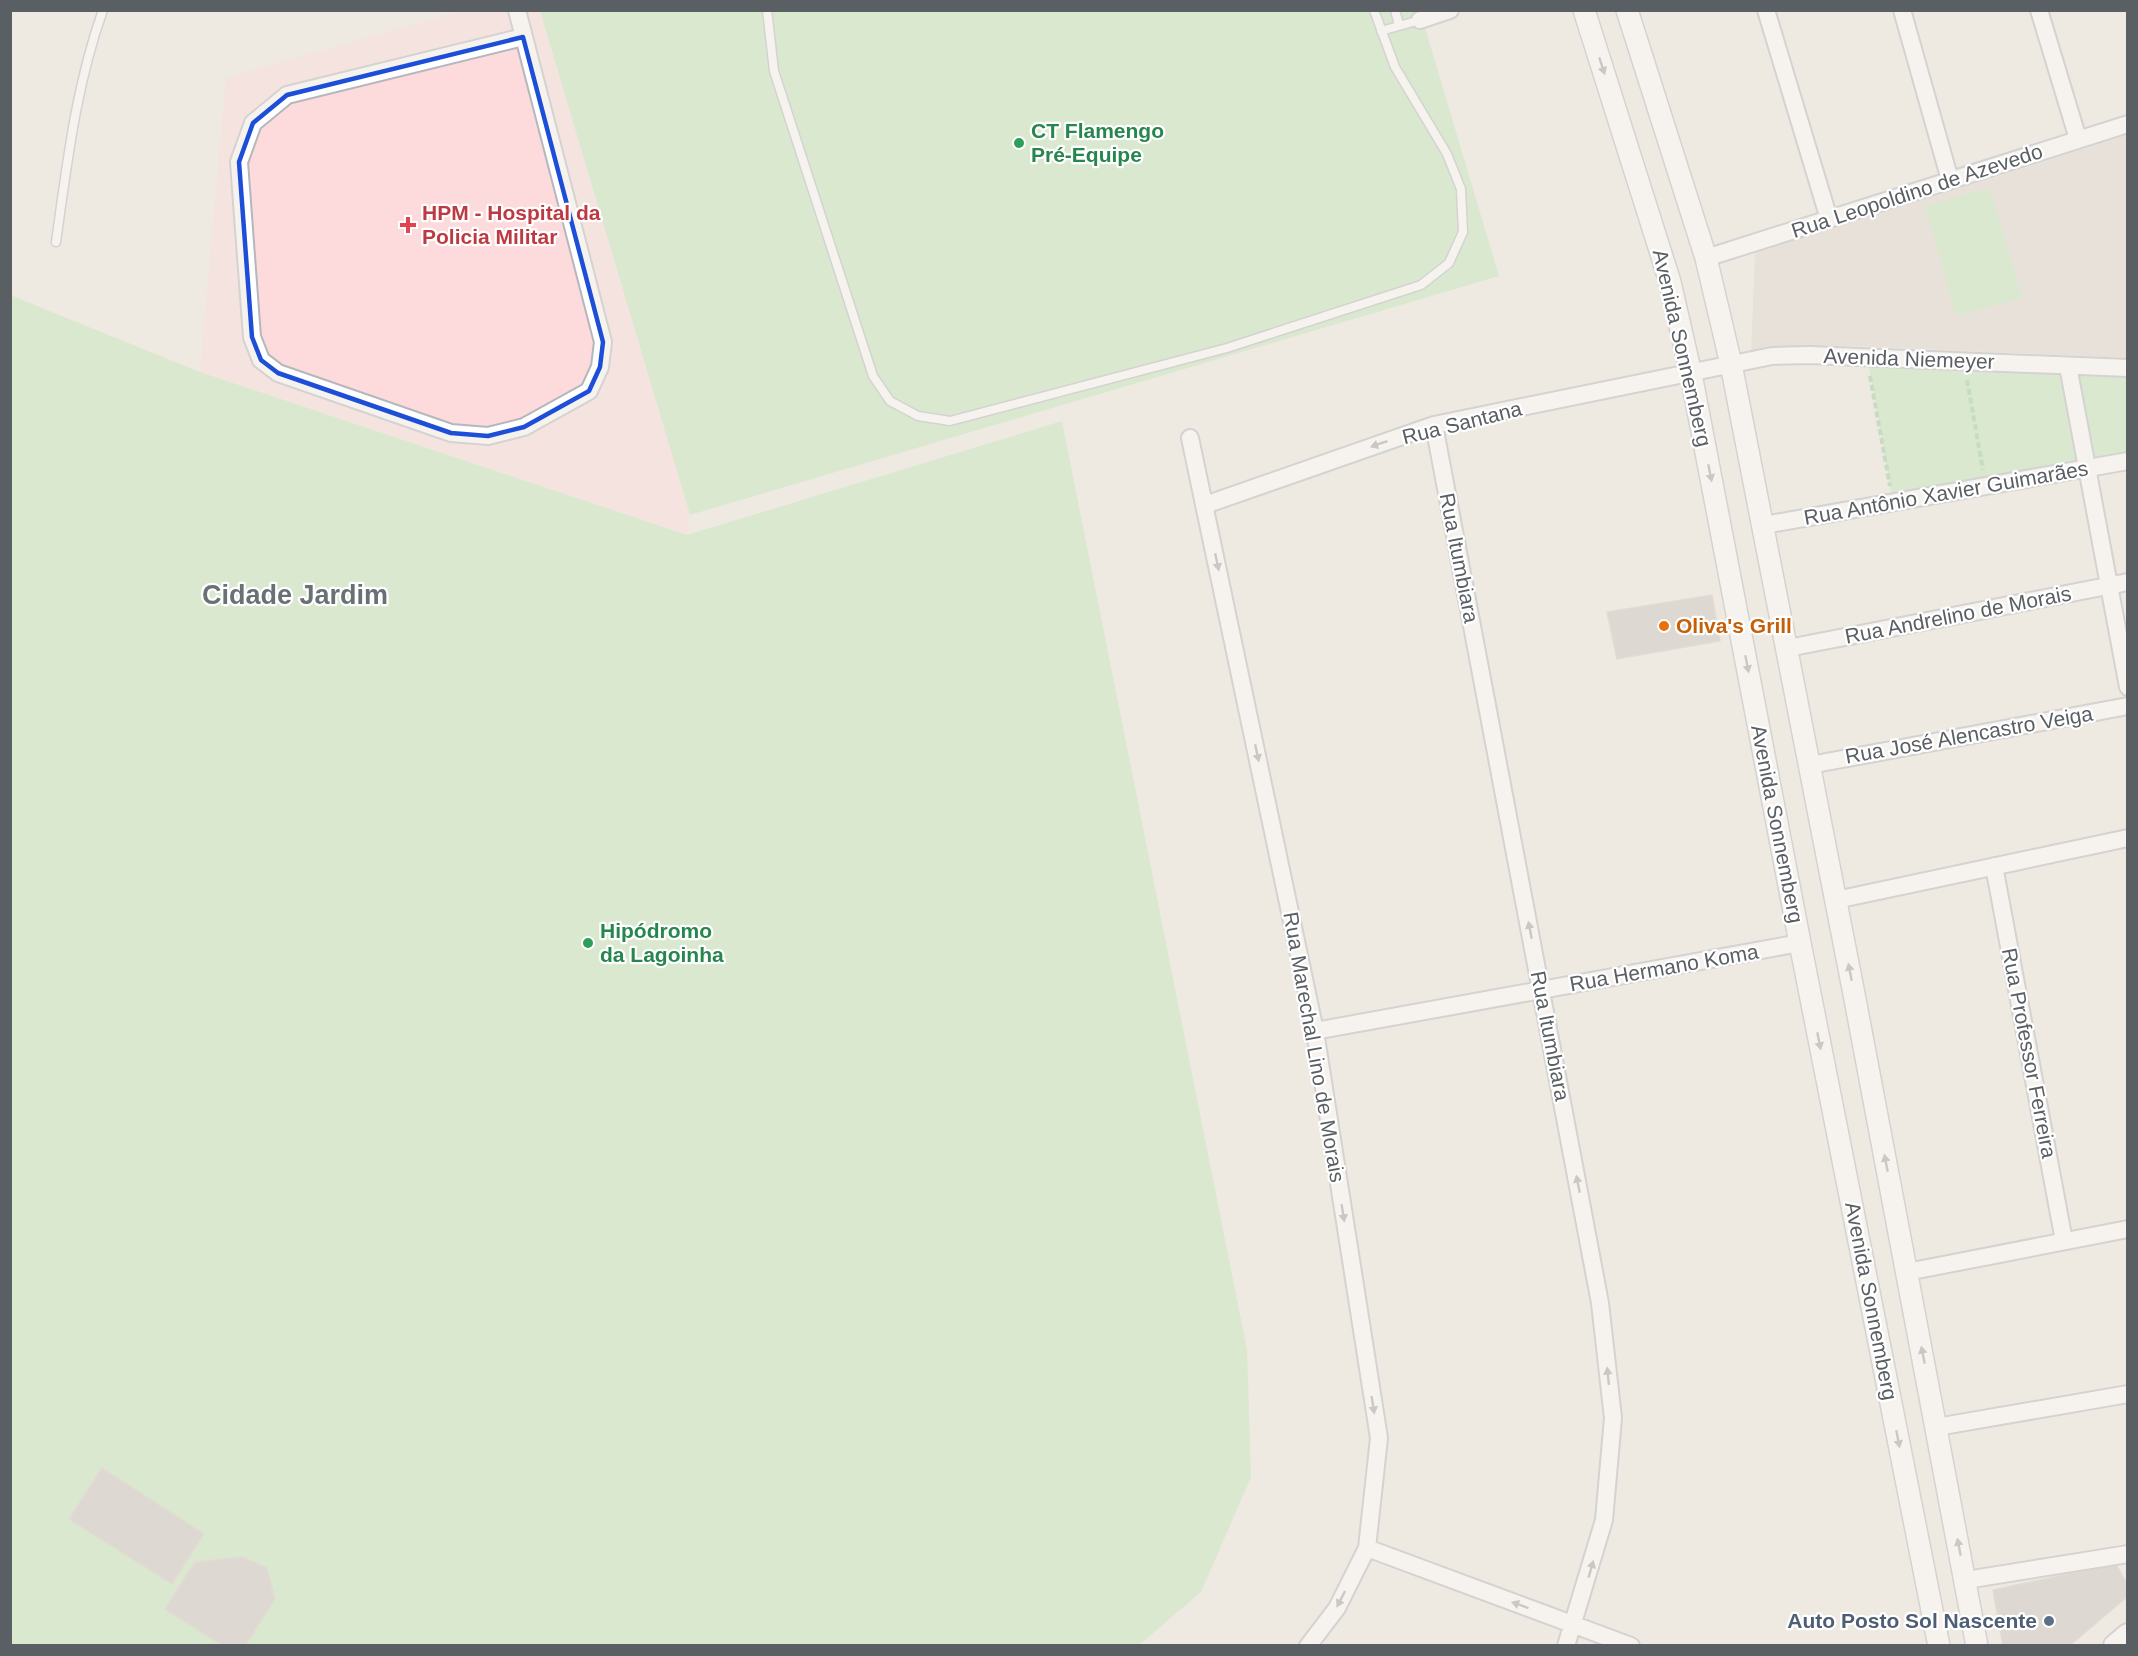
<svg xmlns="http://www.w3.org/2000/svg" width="2138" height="1656" font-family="Helvetica,sans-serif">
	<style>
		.education { fill: #ded8d0 }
		.medical { fill: #fddbdc }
		.green { fill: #c1e7bb }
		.building { fill: #c9c4be; stroke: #d3cabf; stroke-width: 1.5 }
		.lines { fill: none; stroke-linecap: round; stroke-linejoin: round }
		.service-casing { stroke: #b4b8bd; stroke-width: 11 }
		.minor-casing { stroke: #b4b8bd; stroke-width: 20 }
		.tertiary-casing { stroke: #b4b8bd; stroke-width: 24 }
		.secondary-casing { stroke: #b3b8bd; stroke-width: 26 }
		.path { stroke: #96ce9f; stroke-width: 4; stroke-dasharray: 6 3; stroke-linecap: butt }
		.service { stroke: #fff; stroke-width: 8 }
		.minor { stroke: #fff; stroke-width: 16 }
		.tertiary { stroke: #fff; stroke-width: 21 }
		.secondary { stroke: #fff; stroke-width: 22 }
		.oneway { fill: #9c9fa1 }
		.marked { fill: none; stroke: #1d4ed8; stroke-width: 4.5; stroke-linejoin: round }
		.leisure-dot { fill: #2e9e5b; stroke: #fff; stroke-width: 2 }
		.health-dot { fill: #e0444e; stroke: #fff; stroke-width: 2 }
		.food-dot { fill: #e8710a; stroke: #fff; stroke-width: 2 }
		.service-dot { fill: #5c6f8a; stroke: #fff; stroke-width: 2 }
		.labels { text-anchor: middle; stroke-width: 4.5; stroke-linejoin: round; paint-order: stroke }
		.leisure-label { font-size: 21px; font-weight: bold; fill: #27864d; stroke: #fff; text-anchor: start }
		.street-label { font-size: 21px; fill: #5a5f63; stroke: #fff }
		.health-label { font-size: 21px; font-weight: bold; fill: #be3a42; stroke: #fff; text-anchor: start }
		.food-label { font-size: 21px; font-weight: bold; fill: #c56008; stroke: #fff; text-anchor: start }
		.service-label { font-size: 21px; font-weight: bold; fill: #4e5e75; stroke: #fff; text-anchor: end }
		.district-label { font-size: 27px; font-weight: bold; fill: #6a7175; stroke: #fff }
	</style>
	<rect width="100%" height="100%" fill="#eee9e1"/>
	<path class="education" d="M2127 135V358L1852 346 1751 353 1755 253Z"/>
	<path class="medical" d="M462 11H540L690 515 687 535 200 372 226 78Z"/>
	<path class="green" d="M540 11H1420L1499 276 690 515Z
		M1990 188 2022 298 1956 316 1925 206Z
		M10 295 200 372 687 535 1062 421 1247 1350 1251 1477 1201 1592 1138 1646 11 1645Z
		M1867 357 2127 368V461L1893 502Z"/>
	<path class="building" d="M1712 595 1720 641 1617 659 1607 612Z
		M102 1468 204 1534 172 1584 69 1519Z
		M243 1557 267 1568 275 1599 245 1646H223L165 1609 195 1562Z
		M2116 1564 2128 1586V1596L2069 1646H2003L1993 1590Z"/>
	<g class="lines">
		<defs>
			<path id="service" d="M767 10 774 71 873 376 890 401 918 416 950 421 1227 348 1421 285 1449 263 1463 232 1461 189 1447 154 1395 67 1374 10
				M1395 10 1399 25
				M1381 31 1420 20
				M56 242C67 164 76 85 103 10"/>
			<path id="minor" d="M517 10 603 342 600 367 589 391 524 427 488 436 451 433 278 373 261 360 252 337 239 162 253 123 287 95 523 37
				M1766 10 1829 219
				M1902 10 1950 180
				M2039 10 2078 139
				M1420 20 1450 10
				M1706 258 2128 124
				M2068 366 2128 687
				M1434 425 1600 1303 1613 1418 1604 1520 1566 1646
				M1190 438 1315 1031 1379 1438 1367 1548 1337 1608 1308 1646
				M1205 505 1434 425 1772 356 1810 355 2128 368
				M1764 525 2128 461
				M1788 648 2128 582
				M1810 765 2128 706
				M1994 866 2064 1241
				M1836 900 2128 838
				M1315 1031 1800 943
				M1907 1272 2128 1229
				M1937 1427 2128 1394
				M1367 1548 1631 1646
				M1966 1580 2128 1554"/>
			<path id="tertiary" d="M1584 10 1670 282 1691 374 1800 943 1939 1646
				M1627 10 1706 258 1731 364 1854 994 1977 1646"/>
			<path id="secondary" d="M2115 1646 2128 1635"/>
		</defs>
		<use href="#service" class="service-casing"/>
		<use href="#minor" class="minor-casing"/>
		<use href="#tertiary" class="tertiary-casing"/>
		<use href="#secondary" class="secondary-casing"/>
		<path class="path" d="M1870 376 1890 486
			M1967 380 1983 470"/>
		<use href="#service" class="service"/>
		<use href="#minor" class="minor"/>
		<use href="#tertiary" class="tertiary"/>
		<use href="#secondary" class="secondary"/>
	</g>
	<defs><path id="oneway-solid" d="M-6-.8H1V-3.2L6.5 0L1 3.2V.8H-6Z" transform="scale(1.5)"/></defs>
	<g class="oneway">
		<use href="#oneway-solid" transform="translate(1602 66) rotate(72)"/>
		<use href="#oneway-solid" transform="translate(1379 444) rotate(161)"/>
		<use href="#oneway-solid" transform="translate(1710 473) rotate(79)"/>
		<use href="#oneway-solid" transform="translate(1217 562) rotate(78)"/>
		<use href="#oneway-solid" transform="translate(1747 664) rotate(79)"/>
		<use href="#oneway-solid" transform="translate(1257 753) rotate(78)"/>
		<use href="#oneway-solid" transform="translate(1530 930) rotate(-101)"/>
		<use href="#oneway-solid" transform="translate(1850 972) rotate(-101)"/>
		<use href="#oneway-solid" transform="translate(1819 1041) rotate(79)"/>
		<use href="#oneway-solid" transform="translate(1886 1163) rotate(-101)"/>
		<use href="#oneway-solid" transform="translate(1578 1184) rotate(-101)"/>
		<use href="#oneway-solid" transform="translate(1343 1213) rotate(81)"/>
		<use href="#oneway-solid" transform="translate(1923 1355) rotate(-101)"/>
		<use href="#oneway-solid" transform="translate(1608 1376) rotate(-96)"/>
		<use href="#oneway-solid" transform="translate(1373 1405) rotate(81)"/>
		<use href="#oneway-solid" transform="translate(1898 1439) rotate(79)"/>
		<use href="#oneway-solid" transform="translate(1959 1547) rotate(-101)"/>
		<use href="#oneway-solid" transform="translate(1591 1569) rotate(-74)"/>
		<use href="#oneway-solid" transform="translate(1341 1599) rotate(117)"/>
		<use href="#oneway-solid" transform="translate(1520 1605) rotate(-160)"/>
	</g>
	<path d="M0 0H2138V1656H0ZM523 37 603 342 600 367 589 391 524 427 488 436 451 433 278 373 261 360 252 337 239 162 253 123 287 95Z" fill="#eee9e1" fill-opacity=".55" fill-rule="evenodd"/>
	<path class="marked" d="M523 37 603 342 600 367 589 391 524 427 488 436 451 433 278 373 261 360 252 337 239 162 253 123 287 95Z"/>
	<g class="leisure-dot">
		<circle cx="1019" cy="143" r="6"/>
		<circle cx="588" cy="943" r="6"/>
	</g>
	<path class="health-dot" d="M405 216h6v6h6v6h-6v6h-6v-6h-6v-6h6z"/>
	<circle class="food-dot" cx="1664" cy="626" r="6"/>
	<circle class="service-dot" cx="2049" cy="1621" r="6"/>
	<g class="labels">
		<g class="leisure-label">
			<text x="1031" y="138">CT Flamengo<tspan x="1031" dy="24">Pré-Equipe</tspan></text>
			<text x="600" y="938">Hipódromo<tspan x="600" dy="24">da Lagoinha</tspan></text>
		</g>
		<g class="street-label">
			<text transform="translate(1917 191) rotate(-18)" y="7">Rua Leopoldino de Azevedo</text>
			<text transform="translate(1682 348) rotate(77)" y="7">Avenida Sonnemberg</text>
			<text transform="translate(1909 359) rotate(2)" y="7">Avenida Niemeyer</text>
			<text transform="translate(1462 423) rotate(-14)" y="7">Rua Santana</text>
			<text transform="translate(1946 493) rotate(-10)" y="7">Rua Antônio Xavier Guimarães</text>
			<text transform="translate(1459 558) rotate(79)" y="7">Rua Itumbiara</text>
			<text transform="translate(1958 615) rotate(-11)" y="7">Rua Andrelino de Morais</text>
			<text transform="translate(1969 735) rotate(-10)" y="7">Rua José Alencastro Veiga</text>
			<text transform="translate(1777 824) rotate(79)" y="7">Avenida Sonnemberg</text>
			<text transform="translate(1664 968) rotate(-10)" y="7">Rua Hermano Koma</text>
			<text transform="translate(1550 1036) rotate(79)" y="7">Rua Itumbiara</text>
			<text transform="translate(1314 1047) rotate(80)" y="7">Rua Marechal Lino de Morais</text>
			<text transform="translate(2029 1053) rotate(79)" y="7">Rua Professor Ferreira</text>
			<text transform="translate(1871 1301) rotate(79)" y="7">Avenida Sonnemberg</text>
		</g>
		<g class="health-label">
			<text x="422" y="220">HPM - Hospital da<tspan x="422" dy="24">Policia Militar</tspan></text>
		</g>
		<g class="food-label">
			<text x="1676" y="633">Oliva's Grill</text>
		</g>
		<g class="service-label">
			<text x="2037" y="1628">Auto Posto Sol Nascente</text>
		</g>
		<g class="district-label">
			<text x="295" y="604">Cidade Jardim</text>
		</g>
	</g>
	<rect width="2138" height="1656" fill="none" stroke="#5a5f63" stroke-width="24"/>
</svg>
